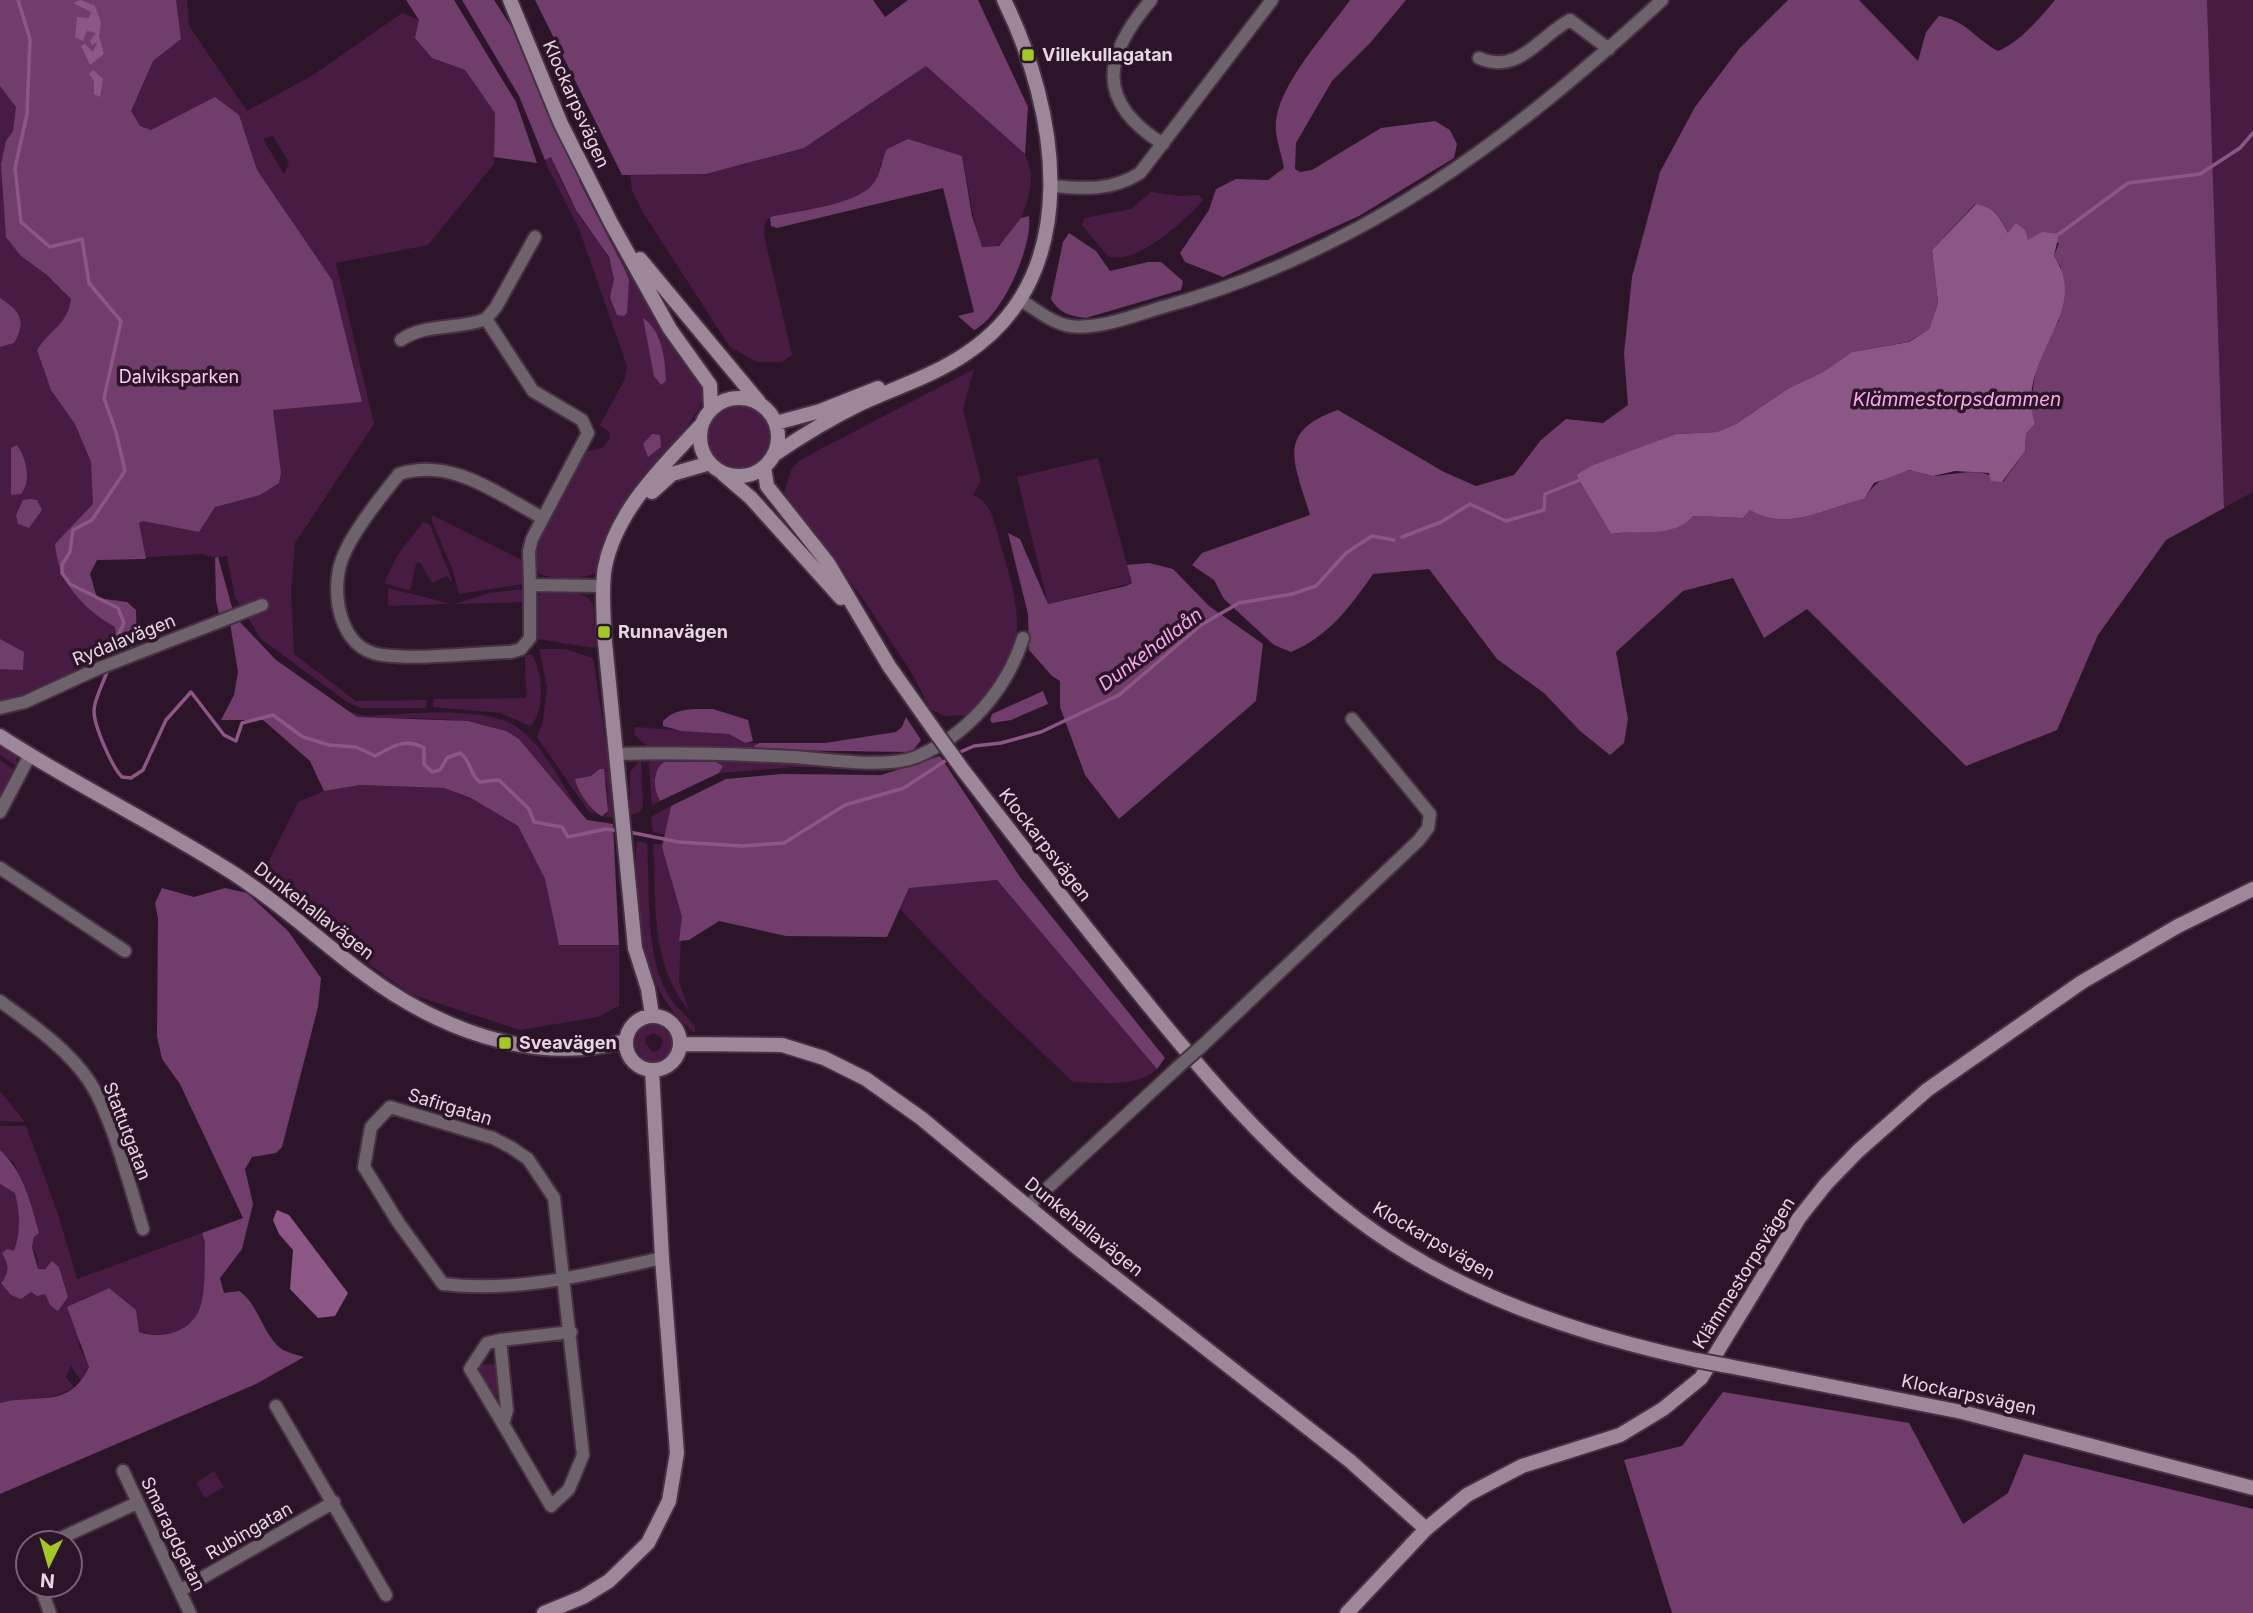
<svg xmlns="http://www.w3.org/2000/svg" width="2253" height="1613" font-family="Inter,sans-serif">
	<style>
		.green { fill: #481b42; fill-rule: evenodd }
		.forest { fill: #713d6a; fill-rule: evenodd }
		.water { fill: #8d5785 }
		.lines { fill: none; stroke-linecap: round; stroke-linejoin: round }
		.stream { stroke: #8d5785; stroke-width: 3.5 }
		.street-casing { stroke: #463043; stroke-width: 16 }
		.secondary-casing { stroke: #463043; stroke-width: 18 }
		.street { stroke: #6e626c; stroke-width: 12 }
		.secondary { stroke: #9c8898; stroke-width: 14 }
		.street-bridge-casing { stroke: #463043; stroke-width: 16; stroke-linecap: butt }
		.secondary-bridge-casing { stroke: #463043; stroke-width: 18; stroke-linecap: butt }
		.street-bridge { stroke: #6e626c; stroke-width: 12 }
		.secondary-bridge { stroke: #9c8898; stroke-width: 14 }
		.poi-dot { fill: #a4c824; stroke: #2c1529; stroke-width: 2.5 }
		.labels { text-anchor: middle; stroke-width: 7; stroke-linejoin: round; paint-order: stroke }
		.poi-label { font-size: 18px; font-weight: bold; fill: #e7d7e4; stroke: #2c1529; text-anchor: start }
		.street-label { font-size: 18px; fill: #e7d7e4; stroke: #2c1529 }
		.park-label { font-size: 18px; fill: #fbcaf3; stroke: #2c1529 }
		.water-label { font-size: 19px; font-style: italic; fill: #f9a9ec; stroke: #2c1529 }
	</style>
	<rect width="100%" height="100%" fill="#2c1529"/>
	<path class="green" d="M0 0H187L189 26 247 111 313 75 402 13 419 20 432 58 465 70 495 113 494 164 428 245 336 263 374 424 295 543 291 593 294 654 356 701 427 700 426 708H361L347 702 261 639 235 597 227 556 215 558 202 554 97 560 90 574 97 598 127 602 136 610 137 648 23 698 0 704ZM273 136 289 163 284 174 263 139Z
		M2207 0H2253V492L2224 508Z
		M926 65 1025 154C1027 161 1031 169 1031 176 1032 200 1013 254 982 247L978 240 962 156 926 147 881 162C879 168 878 178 875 183 862 204 794 212 770 217L765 223 764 235 792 355 782 362H757L730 347 642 211 632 190 630 175 706 174 804 148Z
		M551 156C559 177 568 196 579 215 595 241 624 264 610 297L626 294 629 280 579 181 582 176 703 386V396L699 409 663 461 598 571C587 581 551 580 538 573L534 558 536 542 585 452 602 448 610 439 609 432 600 425 625 379 627 366 579 229 546 164V157Z
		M1151 192 1181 196 1199 195 1203 200C1187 219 1135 267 1108 256L1082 225 1084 218 1131 209Z
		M974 369 963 409 981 481 973 495C992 502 995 524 1000 543 1023 619 1031 654 970 715L944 716 930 709 913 675 866 603 784 493 791 470 798 461Z
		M707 436a32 32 0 1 1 64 0a32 32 0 1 1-64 0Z
		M1098 458 1132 583 1048 604 1017 477Z
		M432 515 522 560 523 584 459 594 453 571 432 521Z
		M423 522 430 525 452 580 450 581 447 576 432 583 420 562 416 564 410 591 384 583 397 556Z
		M388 588 448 603 450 604 388 606Z
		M523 589V602L454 604 489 593Z
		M542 591C558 590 583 590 593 603L596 646 594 648 538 639 536 600Z
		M539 649H565L593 658 615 803 630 799V772L641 759 643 806 639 813 611 818 589 812 537 737 543 721 547 686ZM591 776 607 783 608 810 606 815 595 813 576 779Z
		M531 654C543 669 546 712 530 726L500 713 433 707 434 699 526 698 525 656Z
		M349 712 366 716C404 714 485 705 517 727 544 746 561 783 579 810L519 739C475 712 408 720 357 718Z
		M635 727 729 734 745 743H759L755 750 650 748 634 735Z
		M0 744 16 755 17 766 0 755Z
		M652 757 801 761 884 768 795 767 719 773 723 766 716 762H664L654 776 660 801 652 806 649 764Z
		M0 760 15 771 0 799Z
		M360 785 444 788 471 798 518 826 545 879 559 945H619V1006L598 1017 520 1030 410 994 369 964 270 883 262 875 298 802 324 791Z
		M671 806 665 835 653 832 651 817Z
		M637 841 647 843C650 888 645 954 667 993 674 1006 687 1015 695 1027V1033C652 999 643 954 638 902 637 881 634 862 637 841Z
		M653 844H663L682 917 679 981 689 1011C649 961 657 905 653 844Z
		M998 880 1157 1069C1135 1089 1100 1082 1073 1082L984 997 900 909 909 888Z
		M652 1022 666 1026 674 1037 672 1051 657 1062 644 1060 634 1045 640 1028ZM654 1033 661 1037 663 1042 659 1050 653 1052 645 1043 646 1037Z
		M0 1091 22 1118 24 1122 0 1121Z
		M0 1126H26L58 1214 77 1279 202 1233 205 1242C204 1262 206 1285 201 1304 194 1333 163 1340 138 1331L136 1310 109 1288 83 1299 79 1346 89 1366 82 1382 71 1366 66 1377 74 1387C45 1405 30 1395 0 1403V1184L16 1193C18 1207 22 1222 19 1237 17 1251 8 1260 8 1274L32 1292 45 1293 50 1305 68 1297 59 1267 38 1269 37 1256 32 1247 34 1237 39 1233 14 1163 0 1150Z
		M496 1364 500 1395 489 1396 476 1374 480 1365Z
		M214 1471 224 1487 205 1498 196 1483Z"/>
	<path class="forest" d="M0 0H176L181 39 153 61 131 111 140 126 151 130 215 97 239 115 257 170 332 280 362 402 273 410 281 473 279 483 260 495 215 507 199 532 143 521 139 523 146 559 97 560 90 574 97 598 127 602 136 610 137 648 116 659 107 651 116 633 115 627C83 609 58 582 55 544L93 504 91 462 75 424 51 390 37 350C51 328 67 326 71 299L47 275 21 256 6 237 1 164 6 141 13 131 16 107 0 86Z
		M406 0H454L516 102 537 163 494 157 495 113 465 70 432 58 415 38 419 20Z
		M462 0H494L513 29 582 176 579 181 626 272 629 280 627 313 624 316 617 315 610 297 614 279 609 257 576 210 551 157 545 160 519 96Z
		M535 0H873L885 17 908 0H978L1028 107 1025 154 926 66 804 148 706 174 622 175Z
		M1350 0H1406L1371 42 1332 81 1296 143 1295 169 1300 172 1312 170 1381 128 1435 121 1450 130 1457 144 1454 158 1359 216 1223 277 1185 262 1180 253 1209 210 1216 189 1236 179 1268 180 1284 168C1282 156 1277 143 1276 131 1272 90 1328 32 1350 0Z
		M1788 0H1859L1918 61 1926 32 1939 16C1967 21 1974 38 1998 51 2021 41 2039 19 2055 0H2207L2224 508 2166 540 2098 635 2057 730 1966 766 1807 609 1764 638 1733 578 1683 591 1616 652 1628 719 1624 743 1610 755 1580 731 1544 693 1497 659 1429 569 1373 574C1350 607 1329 636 1291 652L1274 645 1224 599 1214 580 1192 565 1202 553 1310 515C1295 464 1274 432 1338 410L1444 472 1476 486 1514 475 1541 440 1566 419 1603 423 1628 405 1624 354 1632 277 1660 172 1695 107 1739 49ZM1975 204C1994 207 2001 217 2008 233L2028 240 2059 243 2054 256 2061 267 2059 320 2037 362 2030 408 2035 424 2026 434 2025 451 2003 482C1980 466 1960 474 1935 476 1928 476 1920 472 1913 471 1892 468 1874 483 1864 499 1828 507 1785 533 1750 510L1743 518 1693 516 1641 531 1611 534 1576 475 1676 434 1717 432 1736 424 1789 388 1823 372 1852 352 1908 342 1929 329 1938 303 1932 250Z
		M908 139 962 156 972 216 982 247 999 246 1021 218 1029 216C1033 246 1002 317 974 330L958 316 974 312 943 188 777 228 771 226 770 217C796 211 857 205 873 184 880 176 882 159 887 149Z
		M1069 233 1096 251 1110 271 1148 262H1161L1183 281 1181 290 1086 318C1070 316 1059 313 1051 299L1063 242Z
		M0 298C20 311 27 320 14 343L0 347Z
		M643 318C662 331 665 358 666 381L661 385 654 376Z
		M652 434 660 435 661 447 648 457 643 444Z
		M17 445C26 458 32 480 21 494L11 495V448Z
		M30 499 37 500 42 510 29 528 18 524 16 515 23 500Z
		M1008 533 1020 539 1048 604 1126 586 1132 583 1127 565 1149 563 1173 569 1209 606 1263 644 1256 701 1119 819 1085 775 1060 707V681L1052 676 1029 650 1028 614Z
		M218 557 233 611 220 618 216 601 215 558Z
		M238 620 276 660 357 717 468 721 506 731 519 739 587 820 613 824 619 945H559L545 879 518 826 471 798 444 788 360 785 324 791 310 761 263 720H221L234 695 238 672 230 623Z
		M0 639 24 652 23 670 0 669Z
		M1043 691 1048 704 1011 720 992 723 990 720 992 714Z
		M713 709 748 720 753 741 745 743 729 734 681 731 663 726V721C676 707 695 709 713 709Z
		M906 717 921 740 912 752 755 750 754 746 759 743H825L896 732 902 727Z
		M940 756 1020 877 1165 1058 1157 1069 997 880 909 888 887 937 786 936 719 921 689 940 679 941 682 917 662 847 671 806 726 779 782 774 881 775Z
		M664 762H716L723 766 719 773 660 801C653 788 652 771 664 762Z
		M600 769H604L608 811 602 816C591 811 577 790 575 779L591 776Z
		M162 888 194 897 225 888 247 893 288 931 321 978 318 1007 282 1147 276 1153 252 1157 245 1169 253 1204 242 1249 220 1278 224 1293 239 1291C260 1305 262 1336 283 1350 289 1353 298 1355 304 1357L256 1384 0 1494V1403C37 1393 69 1410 89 1367L67 1307 109 1288 136 1310 139 1332C163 1340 194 1332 201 1304 206 1285 204 1262 205 1242L202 1233 243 1218 180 1084 162 1059 157 1036 158 918 155 903Z
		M0 1150C23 1171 31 1203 39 1233L34 1237 32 1247 38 1269H45L52 1261 59 1267 68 1297 58 1311 50 1305 45 1294 37 1296 31 1292 21 1299 11 1295 1 1283C10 1272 9 1265 2 1253L7 1249 14 1251C21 1231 20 1214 15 1193L0 1184Z
		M1723 1392 1909 1423 1963 1524 2008 1493 2024 1454 2253 1509V1613H1672L1624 1460 1682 1446Z"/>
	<path class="water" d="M81 0 95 6 101 23 99 36 104 54 90 65 81 46 85 44 93 52 97 42 92 45 90 41 96 33 87 31 83 41 75 37 77 17 89 18 91 12 73 3Z
		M93 70 103 79 100 97 94 94V81L89 74Z
		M1976 204C1994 207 2000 217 2008 233L2016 223 2025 230 2028 240 2042 232 2059 234 2054 256C2093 314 2013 358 2035 424L2026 434 2025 451 2002 482 1991 481 1989 473 1955 471 1933 476 1909 470 1874 483 1864 499C1828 507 1786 533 1750 510L1743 518 1693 516C1673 539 1640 529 1611 534L1576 475 1591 466 1676 434 1717 432 1736 424 1789 388 1823 372 1852 352 1909 342 1929 329 1938 303 1932 250Z
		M277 1210 289 1215 348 1293 335 1316 318 1318 290 1289 293 1250 279 1234 273 1220Z"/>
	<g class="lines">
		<path class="stream" d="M18 0 30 39 27 114 15 168 21 222 50 247 82 239 89 283 121 321 104 398 116 432 125 471 92 520 73 530 70 552 62 565V573L70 584 118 608 124 623 108 657
			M2059 234 2128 183 2200 174 2240 148 2253 133
			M1402 537 1441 522 1470 504 1506 521 1544 510 1545 494 1580 480
			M108 669C104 682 94 699 94 711 94 726 112 767 122 777L131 778 143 770 166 720 191 692 224 735 236 741 242 723 273 715 303 737 329 745 356 747 375 756C391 747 406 737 424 748V764L432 772 440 770 447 758 460 753C472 761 469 775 480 782L499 780 529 809 534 822 562 827 568 837 606 829 621 831
			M958 753 974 746 1001 743 1041 732 1119 695 1201 625 1239 603 1292 594 1316 586 1346 553 1372 536 1394 540
			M629 832 679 842 742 846 784 843 845 805 904 788 951 757"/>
		<defs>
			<path id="street" d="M1151 0C1104 55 1094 101 1163 144
				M1479 58C1519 75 1538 37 1570 20L1609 49
				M1052 186C1084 189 1112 191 1140 173L1272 0
				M535 237 496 307 486 319 533 391 582 420 588 433 532 539 529 551 530 585 604 586
				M1019 299C1034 308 1053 324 1070 326 1099 330 1135 315 1163 307 1364 251 1511 139 1662 0
				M401 340C424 323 458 330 486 319
				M530 585V638L521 649 511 652C469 653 423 660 382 655 339 650 330 592 342 559 352 532 381 497 399 474 452 457 497 494 543 518
				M0 708 25 702 97 669 262 605
				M617 754C676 752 735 754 793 757 827 759 885 769 916 757 966 736 1007 690 1023 638
				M0 812 30 755
				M0 868 125 951
				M0 1001C30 1023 68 1049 89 1081 112 1116 130 1187 143 1229
				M1203 1045 1419 840 1428 828 1430 814 1352 719
				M1027 1207 1177 1068
				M571 1332 500 1340 507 1410 503 1424 551 1506 569 1489 583 1455 554 1198 528 1159 512 1148 493 1138 390 1107 371 1127 364 1167 398 1222 443 1284C517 1293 590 1274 662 1258
				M500 1340 487 1343 470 1369 503 1424
				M276 1406 386 1595
				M123 1471 190 1613
				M50 1543 137 1503
				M40 1585 50 1613
				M181 1590 334 1502"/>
			<path id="secondary" d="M510 0 561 124 611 223 670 329 710 385 711 409
				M640 259 759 402
				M700 437a39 39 0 1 1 78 0a39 39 0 1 1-78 0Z
				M776 423 820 411 878 388
				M775 454C803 435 831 418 862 403 897 387 935 375 967 353 1086 273 1058 110 1004 0
				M764 467 767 486 828 563 889 666 937 734
				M723 474 751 498 841 598
				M652 492 672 474 710 463
				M0 736C75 785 157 824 233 873 278 902 317 938 359 970 435 1028 530 1066 626 1041
				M963 770C1020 844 1078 918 1137 991 1203 1073 1272 1155 1357 1219 1456 1294 1577 1334 1696 1360
				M652 1015 648 989 635 948 604 632C604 611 601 588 605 567 616 510 664 465 702 424
				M626 1043a27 27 0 1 1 54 0a27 27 0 1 1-54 0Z
				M681 1044 782 1045 824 1058 866 1079 921 1118 1080 1250 1350 1461 1426 1529
				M1728 1366 1962 1412 2253 1488
				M544 1613 583 1597 609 1581 648 1543 669 1501 677 1453 662 1258 652 1070
				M1347 1613 1426 1529 1467 1495 1522 1466 1620 1435 1663 1409 1701 1378 1799 1218 1826 1184 1858 1151 1927 1090 2082 982 2178 926 2253 889"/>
		</defs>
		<use href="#street" class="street-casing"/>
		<use href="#secondary" class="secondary-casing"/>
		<use href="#street" class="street"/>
		<use href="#secondary" class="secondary"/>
		<defs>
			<path id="street-bridge" d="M1177 1068 1203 1045"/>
			<path id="secondary-bridge" d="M937 734 963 770
				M1696 1360 1728 1366"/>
		</defs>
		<use href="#street-bridge" class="street-bridge-casing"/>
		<use href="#secondary-bridge" class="secondary-bridge-casing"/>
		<use href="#street-bridge" class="street-bridge"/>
		<use href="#secondary-bridge" class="secondary-bridge"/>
	</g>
	<g class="poi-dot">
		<rect x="1021" y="48" width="14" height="14" rx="3.5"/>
		<rect x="597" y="625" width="14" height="14" rx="3.5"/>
		<rect x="498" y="1036" width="14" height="14" rx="3.5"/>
	</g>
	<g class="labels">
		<g class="poi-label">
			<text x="1042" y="61">Villekullagatan</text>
			<text x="618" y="638">Runnavägen</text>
			<text x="519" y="1049">Sveavägen</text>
		</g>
		<g class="street-label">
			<text transform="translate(576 104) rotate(66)" y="6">Klockarpsvägen</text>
			<text transform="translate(124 640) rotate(-22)" y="6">Rydalavägen</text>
			<text transform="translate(1045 845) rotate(52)" y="6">Klockarpsvägen</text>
			<text transform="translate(314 911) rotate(38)" y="6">Dunkehallavägen</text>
			<text transform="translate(450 1107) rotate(17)" y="6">Safirgatan</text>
			<text transform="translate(127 1131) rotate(69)" y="6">Stattutgatan</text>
			<text transform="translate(1084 1227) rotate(39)" y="6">Dunkehallavägen</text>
			<text transform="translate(1434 1241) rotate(30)" y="6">Klockarpsvägen</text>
			<text transform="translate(1744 1273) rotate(-58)" y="6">Klämmestorpsvägen</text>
			<text transform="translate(1969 1395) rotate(12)" y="6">Klockarpsvägen</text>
			<text transform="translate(249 1531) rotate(-30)" y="6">Rubingatan</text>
			<text transform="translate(173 1534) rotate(64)" y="6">Smaragdgatan</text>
		</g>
		<g class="park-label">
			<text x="179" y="383">Dalviksparken</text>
		</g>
		<g class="water-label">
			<text x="1957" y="406">Klämmestorpsdammen</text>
			<text transform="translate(1150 649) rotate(-37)" y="7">Dunkehallaån</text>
		</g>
	</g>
	<g transform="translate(49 1564) rotate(185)"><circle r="33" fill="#2c1529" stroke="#776374" stroke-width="2"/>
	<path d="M0-5L12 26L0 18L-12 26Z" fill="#a4c824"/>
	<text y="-10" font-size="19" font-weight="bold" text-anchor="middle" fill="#e7d7e4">N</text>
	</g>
</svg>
